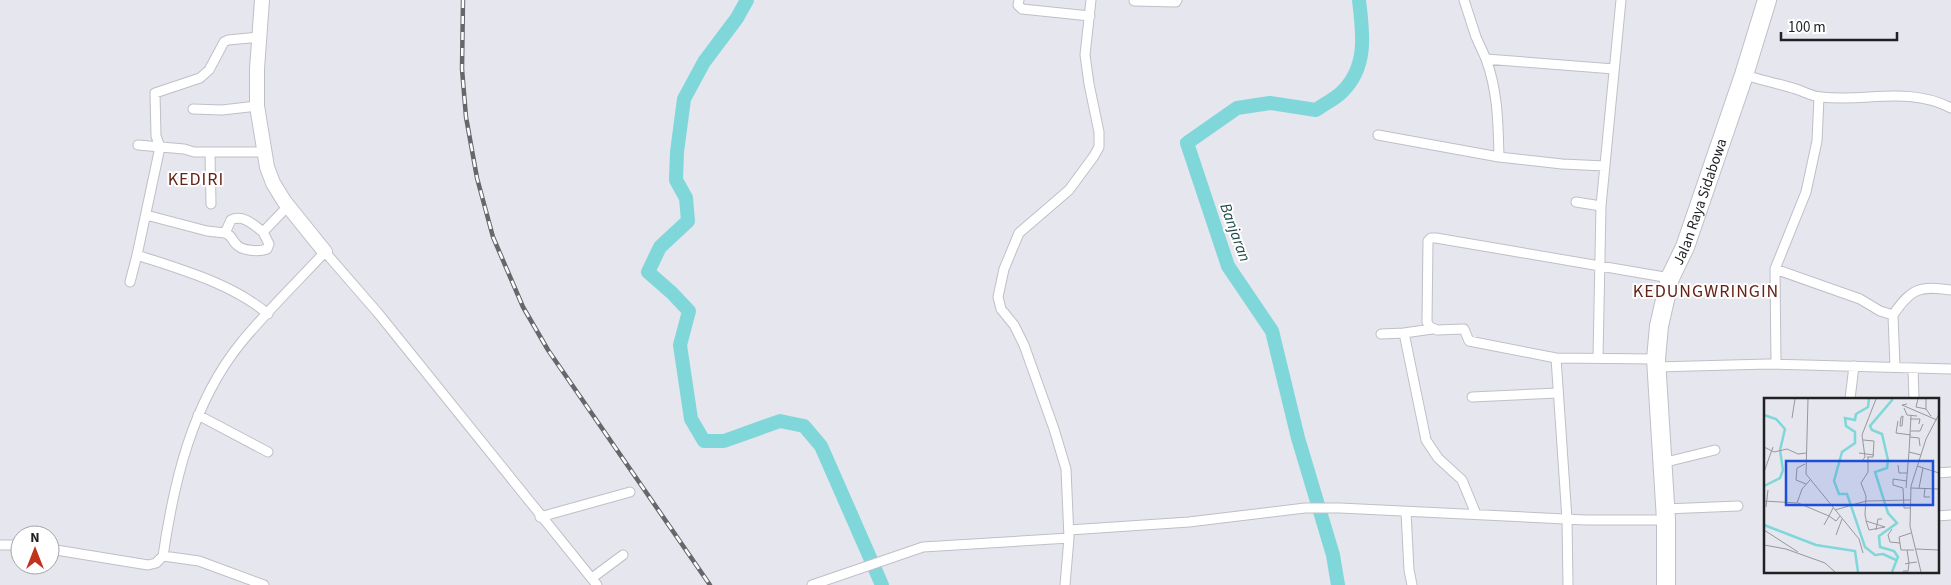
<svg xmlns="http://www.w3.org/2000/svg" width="1951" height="585" font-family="'Source Sans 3',sans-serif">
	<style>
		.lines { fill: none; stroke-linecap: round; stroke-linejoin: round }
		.river { stroke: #7fd7d9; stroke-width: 14 }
		.street-casing { stroke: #bfbfc7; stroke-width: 11 }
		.secondary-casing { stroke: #bfbfc7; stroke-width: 16 }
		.highway-casing { stroke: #bfbfc7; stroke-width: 20 }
		.street { stroke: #fff; stroke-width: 9 }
		.secondary { stroke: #fff; stroke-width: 14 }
		.highway { stroke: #fff; stroke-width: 18 }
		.rail-casing { stroke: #66666b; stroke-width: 4.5 }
		.rail { stroke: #fff; stroke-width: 2.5; stroke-dasharray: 8; stroke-linecap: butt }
		.labels { text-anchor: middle; stroke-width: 4; stroke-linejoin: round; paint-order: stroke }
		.street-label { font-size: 15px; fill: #202124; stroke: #fff }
		.water-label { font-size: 16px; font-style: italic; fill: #1e4748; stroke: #fff }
		.quarter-label { font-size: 18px; letter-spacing: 1px; fill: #652216; stroke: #fff }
		.inset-river { fill: none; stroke: #7fd7d9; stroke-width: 2.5 }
		.inset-road { fill: none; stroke: #97979d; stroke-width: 1 }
		.view { fill: #1d4ed8; fill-opacity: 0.15; stroke: #1d4ed8; stroke-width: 2.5 }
		.inset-edge { fill: none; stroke: #202124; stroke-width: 2.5 }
	</style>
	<rect width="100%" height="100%" fill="#e6e6ee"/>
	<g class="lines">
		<path class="river" d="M747 0 737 18 704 62 684 99 677 152 676 180 686 198 688 221 660 247 648 272 672 293 689 311 680 345 691 419 704 441H724L780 421 804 426 821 446 882 585
			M1338 585 1333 555 1298 438 1272 331 1228 266 1187 143 1237 108 1270 103 1316 110C1324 104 1335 99 1342 92 1368 67 1363 33 1359 0"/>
		<defs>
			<path id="street" d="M1019 0 1018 5 1022 9 1090 16
				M1464 0 1476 37 1486 59 1614 69
				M1134 1 1176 2 1177 0
				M260 37 228 40 224 42 209 70 200 78 155 93 156 136 160 147 137 255C182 270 231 283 268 314
				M1486 59C1498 92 1498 122 1499 157L1562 164 1605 166
				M1744 75C1762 80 1779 84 1796 89 1805 92 1813 97 1822 97 1867 102 1908 86 1951 108
				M193 109 222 110 257 106
				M1378 135 1499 157
				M138 145 184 149 194 152H263
				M210 152 211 204
				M1576 202 1601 206
				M146 215 207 231 225 233 231 220C243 214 254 225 263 232L288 206
				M225 233C233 236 231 239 236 244 241 251 259 252 267 249L269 244 263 232
				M1775 269 1860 299 1880 311 1893 315 1895 367
				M130 282 137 255
				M1893 315C1912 287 1920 286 1951 290
				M1404 333 1426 440 1438 458 1462 480 1476 514
				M1381 334 1404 333 1432 329
				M1556 358 1469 341 1464 329 1437 330 1430 327 1427 322 1428 241 1431 238H1436L1670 278
				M1598 358 1601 206 1621 0
				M1776 364 1775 269 1806 192 1817 141 1819 97
				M1656 367 1768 364 1951 369
				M1913 368 1914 399
				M1472 397 1558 393
				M1850 399 1854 366
				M198 415 268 452
				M1662 463 1715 450
				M1937 473 1951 472
				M1665 509 1738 506
				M1406 512 1409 570 1412 585
				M1937 516 1951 515
				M540 517 630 492
				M1069 530 1189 522 1305 508H1340L1586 520H1666
				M0 545H20
				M50 549 148 565 156 563 163 556C174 481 192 404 240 344 266 312 297 282 325 252L378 313 597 585
				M163 556 199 561 264 585
				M592 578 623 555
				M812 585 923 547 1069 538
				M1065 585 1069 538 1066 469 1054 429 1024 345 1014 325 1001 309 998 297 1004 269 1019 233 1069 190 1094 156 1099 147V132L1089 84 1085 55 1091 0
				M1568 585 1567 519 1556 358 1656 359"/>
			<path id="secondary" d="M262 0 257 69V106L267 167 273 183 284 201 325 252"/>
			<g id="highway">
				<path id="s1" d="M1666 585V520L1656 359 1659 326 1670 278 1685 247 1744 75 1767 0"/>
			</g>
		</defs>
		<use href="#street" class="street-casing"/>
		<use href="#secondary" class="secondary-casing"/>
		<use href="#highway" class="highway-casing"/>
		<use href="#street" class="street"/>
		<use href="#secondary" class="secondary"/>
		<use href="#highway" class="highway"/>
		<defs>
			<path id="rail" d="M463 0 462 69 466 117 477 178 493 237 523 307 548 350 710 585"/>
		</defs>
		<use href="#rail" class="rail-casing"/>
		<use href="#rail" class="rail"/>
	</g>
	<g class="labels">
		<g class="street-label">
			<text dy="5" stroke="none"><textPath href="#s1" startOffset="391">Jalan Raya Sidabowa</textPath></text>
		</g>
		<g class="water-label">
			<text transform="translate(1236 232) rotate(70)" y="6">Banjaran</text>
		</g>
		<g class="quarter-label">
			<text x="196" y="185">KEDIRI</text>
			<text x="1706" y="297">KEDUNGWRINGIN</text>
		</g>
	</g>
	<g transform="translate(1764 398)">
		<rect width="175" height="175" fill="#e6e6ee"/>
		<path class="inset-river" d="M105 1 104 9 92 16 91 22 81 20 82 28 91 34V45L78 54 70 83 75 96H83L101 149 111 157 119 156 132 162M0 17 12 21 21 31 16 52 19 72 16 80 0 88M0 127 52 147 91 153 94 174M128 174 134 159 130 153 116 149 115 138 133 125 124 115 111 74 123 70 124 62 118 36 108 32 106 28 129 1"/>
		<path class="inset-road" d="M44 1 42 76 95 141 99 155M154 1 152 9 162 11M162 1V11L167 18M143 6 138 7 173 22M140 10 143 17 153 18M139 18 138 28H136L137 19ZM147 18 145 54 157 57M28 20 31 1M146 21H156L155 26M134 23 132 35 147 37M147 33H156L159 26M146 39 155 40 156 48M99 42 110 43 109 59H103M0 49 10 54 23 51 34 56 42 55M95 55 110 57M104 64 98 63 101 59 98 37 112 1M41 66 33 70 32 82 42 86M134 67 135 75H143M153 68 175 75M0 74 9 49M139 90 129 87V81L143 83M139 90 140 110H147M142 90 145 54M147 90 175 91M155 90 159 70M161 90 160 99H166M0 103 33 105 38 91 46 82M102 103 147 102M34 105 65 118 69 110M2 109 4 92M71 112 102 103M102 123 121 129 105 132 102 123V121L101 117 102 98 97 85 104 74V59M60 127 65 118 72 123 76 118M128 131 124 137 126 144 136 145M0 132 34 154M112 132 114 121H118M147 135 135 139 137 152H150M72 137 78 121M0 147 22 151 61 165 71 174M152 151 175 152M143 152 145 165 153 164M139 173H144L145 165 141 166M157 174 146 128 147 88 162 41 175 16"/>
		<path class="view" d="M22 63H169V107H22Z"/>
		<rect width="175" height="175" class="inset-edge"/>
	</g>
	<g transform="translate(35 550)"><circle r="24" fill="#ffffff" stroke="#a6a6a7"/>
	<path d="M0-4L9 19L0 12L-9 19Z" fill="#c0341c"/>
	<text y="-8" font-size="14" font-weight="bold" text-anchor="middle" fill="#202124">N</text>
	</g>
	<path d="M1781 32v8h116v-8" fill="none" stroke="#202124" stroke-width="2.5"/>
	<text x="1788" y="32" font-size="15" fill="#202124" stroke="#ffffff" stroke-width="4" paint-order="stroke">100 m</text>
</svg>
